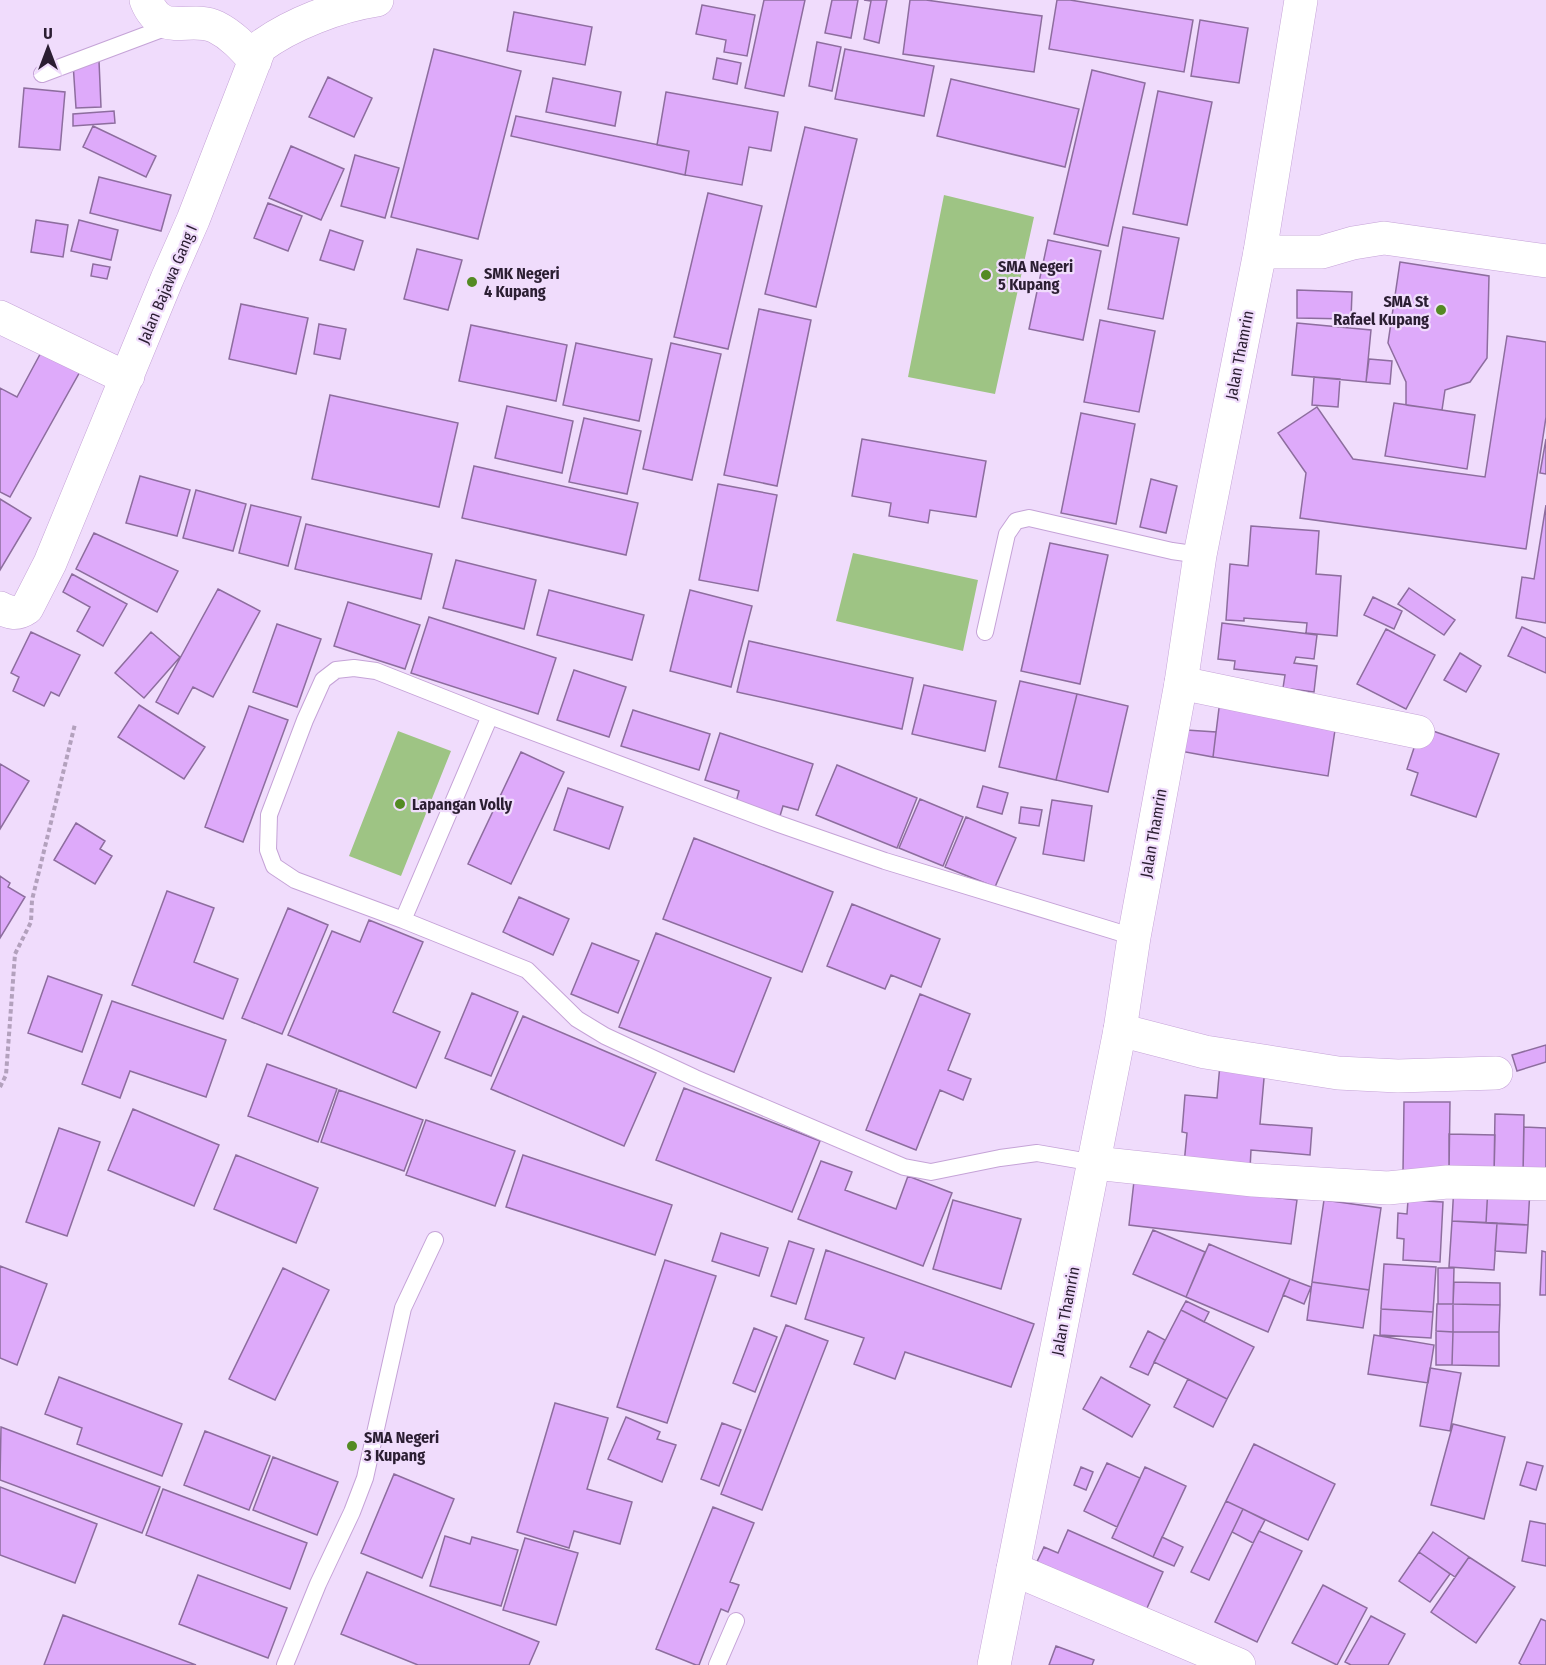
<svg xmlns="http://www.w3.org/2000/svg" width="1546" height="1665" font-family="'Fira Sans Condensed',sans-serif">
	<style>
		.green { fill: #9ec484 }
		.building { fill: #deaafa; stroke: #8d6d9e; stroke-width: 1.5 }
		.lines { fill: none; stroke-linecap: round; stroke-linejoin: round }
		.lane-casing { stroke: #c5a3d7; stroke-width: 18 }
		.street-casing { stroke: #c5a3d7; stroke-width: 34 }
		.secondary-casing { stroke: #c5a3d7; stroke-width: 34 }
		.path { stroke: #b3a1bd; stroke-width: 4; stroke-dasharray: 4.5 3; stroke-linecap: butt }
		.lane { stroke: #fff; stroke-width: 16 }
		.street { stroke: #fff; stroke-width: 33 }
		.secondary { stroke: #fff; stroke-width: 33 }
		.poi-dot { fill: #548a23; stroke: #f0dcfc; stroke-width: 2 }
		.labels { text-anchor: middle; stroke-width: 4.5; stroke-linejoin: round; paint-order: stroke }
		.poi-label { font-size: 16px; font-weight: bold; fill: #2b1e32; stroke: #f0dcfc; text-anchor: start }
		.street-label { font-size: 16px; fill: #2b1e32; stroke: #f0dcfc }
	</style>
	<rect width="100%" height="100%" fill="#f0dcfc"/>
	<path class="green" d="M944 195 1034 217 995 394 908 377Z
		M853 553 978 580 963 651 836 621Z
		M398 731 451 751 401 876 349 856Z"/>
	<path class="building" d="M764 0H805L784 96 745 88Z
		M832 0H858L851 38 825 33Z
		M864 0H887L879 43 864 39 871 1Z
		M910 0H926L1042 16 1034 72 903 54Z
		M1057 0H1070L1193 20 1184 72 1049 49Z
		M702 5 755 15 747 56 724 52 726 40 696 34Z
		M514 12 592 27 585 65 507 51Z
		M1200 20 1248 28 1239 83 1191 76Z
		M817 42 841 47 832 91 809 86Z
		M434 49 521 71 478 239 391 217Z
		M845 49 934 66 924 116 835 99Z
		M717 58 741 63 737 84 713 79Z
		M99 61 101 107 76 108 73 63Z
		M1092 70 1145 83 1108 246 1054 234Z
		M328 77 372 98 354 137 309 117Z
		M553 78 621 92 615 126 546 112Z
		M951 79 1079 109 1065 167 937 136Z
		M24 88 65 92 60 150 19 147Z
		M1158 91 1212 102 1187 225 1133 214Z
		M666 92 778 112 771 151 749 147 742 185 685 175 689 151 657 145Z
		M114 111 115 123 73 126V114Z
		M516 116 689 151 685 175 511 136Z
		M93 126 156 156 146 177 83 147Z
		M805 127 857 139 816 307 765 294Z
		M291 146 344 169 321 220 269 198Z
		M355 155 399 168 385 218 341 206Z
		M99 177 171 195 161 231 90 213Z
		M708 193 762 206 728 349 674 337Z
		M268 203 302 216 288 251 254 238Z
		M36 220 68 225 63 257 31 252Z
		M79 220 118 230 111 260 71 251Z
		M1123 227 1179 238 1163 319 1108 309Z
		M330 230 363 241 354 270 320 260Z
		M1048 240 1101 251 1083 340 1029 329Z
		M417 249 462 260 448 310 404 299Z
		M1400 262 1489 276 1487 358 1470 382 1445 390 1442 410 1406 405V382L1388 343Z
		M93 264 110 267 107 279 91 276Z
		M1297 290 1352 292 1351 319 1297 318Z
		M241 304 308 318 296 374 229 359Z
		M759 309 811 320 777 486 724 475Z
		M1100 320 1155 331 1139 412 1084 402Z
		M1297 323 1371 330 1366 382 1292 375Z
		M319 324 346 329 340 359 314 354Z
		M471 325 567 345 556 401 459 381Z
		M1507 336 1546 342V417L1526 549 1300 518 1306 473 1278 433 1317 407 1353 459 1485 477Z
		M576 343 652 359 639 421 563 405Z
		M671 343 721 354 692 480 643 469Z
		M44 347 82 368 10 497 0 492V388L17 397Z
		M1369 359 1392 361 1390 384 1366 382Z
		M1314 377 1340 379 1338 407 1312 405Z
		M330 395 458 423 439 507 312 479Z
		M1394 403 1475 415 1467 469 1385 456Z
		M507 406 573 421 562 473 495 458Z
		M1081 413 1135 424 1116 524 1061 513Z
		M584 418 641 431 627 494 569 482Z
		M862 439 986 461 976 517 930 510 928 523 889 516 891 503 852 496Z
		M1546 439V474L1540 473Z
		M474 466 638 503 626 555 462 518Z
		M140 476 190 490 177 536 126 523Z
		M1151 479 1177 486 1166 533 1140 527Z
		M718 484 777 495 758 591 699 580Z
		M196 490 246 504 233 551 183 538Z
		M0 499 31 518 0 570Z
		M251 505 301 517 288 566 239 553Z
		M1546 505V623L1516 618 1522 577 1534 579Z
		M306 524 432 554 421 599 295 569Z
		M1251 526 1319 531 1316 574 1341 576 1337 636 1306 633 1307 623 1244 618V621L1226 620 1230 564 1248 566Z
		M94 533 178 571 157 612 76 569Z
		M1050 543 1108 555 1080 684 1021 671Z
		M456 560 536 580 524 629 443 608Z
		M72 574 127 604 103 646 77 631 90 607 63 592Z
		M1409 588 1455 620 1444 635 1398 604Z
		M218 589 260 611 213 697 193 687 178 714 156 702Z
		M549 590 644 615 632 660 537 635Z
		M690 590 752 606 731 687 670 671Z
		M1373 597 1402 611 1394 629 1364 615Z
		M348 602 420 625 405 669 334 646Z
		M429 617 556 658 538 714 411 673Z
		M1222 623 1317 635 1314 659 1296 657 1294 663 1317 666 1314 692 1283 688 1285 675 1234 669 1235 661 1218 659Z
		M277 624 321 639 297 707 253 692Z
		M1522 627 1546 638V673L1508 656Z
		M1386 629 1435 655 1406 709 1357 684Z
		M31 632 80 655 59 696 51 692 44 706 13 691 19 677 11 673Z
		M151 632 180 657 144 698 115 673Z
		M749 641 913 678 902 729 737 692Z
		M1460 653 1481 666 1466 692 1444 680Z
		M574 670 626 687 609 737 557 720Z
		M1020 681 1077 694 1056 780 999 767Z
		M924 685 996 701 985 751 912 734Z
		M1077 694 1128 706 1108 792 1056 780Z
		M1220 700 1337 717 1328 776 1213 757Z
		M139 705 205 747 184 779 118 737Z
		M249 706 288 720 243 842 205 827Z
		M633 710 710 734 699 770 621 746Z
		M1186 730 1216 732 1213 757 1180 751Z
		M1433 731 1499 754 1476 817 1411 795 1418 773 1407 769 1419 733Z
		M720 733 813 764 798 810 783 806 780 816 736 802 739 791 705 780Z
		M521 752 564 772 511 884 468 864Z
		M0 764 29 781 0 829Z
		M837 765 917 798 897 848 816 815Z
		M983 786 1008 793 1002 814 977 807Z
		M568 788 623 807 609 849 554 830Z
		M920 799 963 817 943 866 899 848Z
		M1052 800 1092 806 1084 861 1043 854Z
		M1021 807 1042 810 1039 826 1019 823Z
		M966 817 1016 838 995 887 945 867Z
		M76 823 105 841 100 849 112 856 95 884 54 860Z
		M694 838 833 892 802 972 663 919Z
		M0 876 10 883 8 887 25 897 0 938Z
		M167 891 214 908 194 962 238 979 223 1019 132 985Z
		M519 897 569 919 553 955 503 932Z
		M852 904 940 939 921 987 891 975 885 989 827 966Z
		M288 908 328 925 282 1034 242 1018Z
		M369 920 423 942 393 1012 440 1032 416 1088 288 1035 332 931 360 942Z
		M656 933 771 978 734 1072 619 1027Z
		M592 943 639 961 618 1013 571 994Z
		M48 976 102 995 82 1052 28 1033Z
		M472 993 518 1012 491 1076 445 1058Z
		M920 994 970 1014 948 1070 971 1079 963 1100 940 1090 916 1150 866 1130Z
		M112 1001 226 1040 206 1097 130 1071 120 1098 82 1084Z
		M523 1016 656 1073 624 1146 491 1089Z
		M1546 1045V1062L1517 1071 1512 1055Z
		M267 1064 337 1089 318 1142 248 1116Z
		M1220 1064 1265 1067 1260 1124 1312 1128 1310 1155 1251 1150 1250 1169 1184 1164 1187 1133 1182 1132 1185 1095 1217 1098Z
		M684 1088 820 1141 792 1212 656 1160Z
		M339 1090 423 1120 404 1171 321 1142Z
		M1404 1102H1450L1449 1173 1403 1172Z
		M133 1109 219 1145 194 1206 108 1170Z
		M1495 1114 1524 1115 1523 1174H1494Z
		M426 1120 515 1151 495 1206 406 1175Z
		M1524 1127 1546 1128V1175L1523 1174Z
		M59 1128 100 1142 67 1236 26 1222Z
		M1449 1134 1495 1135 1494 1174 1449 1173Z
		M236 1155 318 1188 296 1243 214 1209Z
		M523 1155 672 1205 655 1255 506 1207Z
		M821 1161 852 1172 845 1190 896 1209 908 1176 952 1193 923 1266 798 1219Z
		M1134 1181 1297 1200 1291 1244 1129 1225Z
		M1454 1185 1488 1187 1486 1223 1452 1221Z
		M1488 1187 1530 1189 1528 1225 1486 1223Z
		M953 1200 1021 1219 1001 1289 933 1269Z
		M1324 1200 1381 1208 1369 1290 1312 1282Z
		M1408 1200 1443 1202 1440 1262 1403 1260 1404 1239 1397 1238 1398 1213 1407 1214Z
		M1452 1221 1497 1223 1494 1270 1449 1267Z
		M1497 1223 1528 1225 1526 1253 1495 1251Z
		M1153 1230 1205 1252 1186 1297 1133 1274Z
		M721 1233 768 1248 759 1276 712 1261Z
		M789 1241 814 1249 796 1304 771 1296Z
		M1209 1244 1290 1279 1268 1332 1186 1297Z
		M826 1250 1034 1324 1011 1387 905 1352 895 1379 854 1364 864 1338 805 1319Z
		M1542 1251 1546 1252V1295H1540Z
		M665 1260 716 1276 667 1423 617 1407Z
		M1384 1264 1436 1267 1433 1312 1381 1309Z
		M0 1266 47 1284 17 1365 0 1358Z
		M283 1268 329 1290 275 1400 229 1379Z
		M1438 1268H1454L1453 1304H1438Z
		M1290 1279 1311 1287 1304 1304 1283 1295Z
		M1312 1282 1369 1290 1363 1328 1307 1320Z
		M1454 1282 1500 1283V1305L1453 1304Z
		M1186 1301 1209 1312 1204 1322 1181 1310Z
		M1437 1304H1453V1332L1436 1331Z
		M1453 1304 1500 1305 1499 1332H1453Z
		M1381 1309 1433 1312 1431 1338 1380 1335Z
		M1181 1310 1254 1347 1227 1399 1154 1362Z
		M786 1325 828 1341 762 1510 721 1494Z
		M754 1328 777 1337 755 1392 733 1383Z
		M1148 1331 1165 1340 1148 1375 1130 1367Z
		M1436 1331 1453 1332 1452 1365H1436Z
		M1453 1332H1499V1366L1452 1365Z
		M1374 1335 1434 1345 1428 1383 1368 1374Z
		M1430 1368 1461 1373 1450 1431 1420 1426Z
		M59 1377 182 1424 162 1476 77 1444 82 1428 45 1414Z
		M1101 1377 1150 1405 1132 1437 1083 1409Z
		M1188 1379 1227 1399 1213 1427 1174 1407Z
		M555 1403 608 1418 587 1489 632 1502 620 1544 574 1531 569 1548 517 1532Z
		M626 1417 660 1432 657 1439 676 1445 662 1482 608 1459Z
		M722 1423 741 1430 719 1486 701 1479Z
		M1453 1424 1505 1437 1484 1519 1431 1505Z
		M1 1427 160 1487 142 1533 0 1480Z
		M205 1431 270 1456 249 1510 184 1485Z
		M1254 1444 1335 1484 1308 1540 1226 1501Z
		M273 1457 338 1482 317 1535 253 1510Z
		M1527 1462 1543 1466 1536 1490 1520 1485Z
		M1107 1463 1140 1478 1117 1527 1084 1511Z
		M1081 1467 1093 1472 1086 1490 1074 1485Z
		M1145 1467 1186 1486 1153 1557 1112 1538Z
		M394 1474 454 1499 422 1578 361 1553Z
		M0 1487 97 1524 75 1583 0 1555Z
		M163 1489 307 1543 290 1589 146 1535Z
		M1226 1501 1243 1509 1209 1580 1191 1572Z
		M713 1507 754 1523 730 1582 739 1585 728 1612 721 1609 699 1665H696L656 1649Z
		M1243 1509 1265 1520 1253 1543 1232 1532Z
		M1530 1521 1546 1524V1566L1522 1561Z
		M1068 1530 1163 1572 1143 1617 1034 1568 1044 1547 1058 1553Z
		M1259 1531 1302 1551 1257 1642 1215 1622Z
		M1433 1532 1469 1557 1455 1577 1419 1552Z
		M445 1536 470 1544 472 1537 518 1550 501 1606 430 1586Z
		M1162 1537 1183 1547 1174 1566 1153 1557Z
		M525 1538 578 1553 556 1625 503 1610Z
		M1419 1552 1450 1574 1430 1602 1399 1581Z
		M1469 1557 1515 1587 1476 1643 1431 1612Z
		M367 1572 539 1642 529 1665H418L341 1634Z
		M198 1575 287 1608 268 1658 179 1624Z
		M1323 1585 1367 1608 1337 1665 1292 1643Z
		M63 1615 196 1665H44Z
		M1371 1616 1405 1634 1388 1665H1351L1345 1662Z
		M1541 1619 1546 1621V1665H1522L1519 1663Z
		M1056 1646 1094 1660 1092 1665H1049Z"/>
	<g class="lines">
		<defs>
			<path id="lane" d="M42 74 170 26
				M985 632 1007 534 1016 521 1029 518 1172 551 1200 555
				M403 920 490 716
				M1095 1163 1037 1153 1000 1158 931 1172 904 1167 695 1078 605 1036 577 1019 527 970 403 920 295 880 274 866 268 850 269 815 305 720 323 680 336 670 354 668 376 671 490 716 779 824 885 861 1134 937
				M285 1665 318 1584 352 1512 365 1478 403 1308 435 1240
				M717 1665 736 1621"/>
			<path id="street" d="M146 0C162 40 189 14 216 27 232 35 243 47 255 61
				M1260 252H1322L1353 243 1384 238 1546 261
				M0 317 112 371 128 376
				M0 608C10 613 17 615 27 608L50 563 167 279 193 220 260 47C291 24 338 6 377 0
				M1181 683 1418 732
				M1120 1030 1205 1052 1338 1073 1398 1076 1496 1073
				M1095 1163 1253 1180 1388 1188 1447 1182 1546 1184
				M1013 1569 1239 1665"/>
			<path id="secondary" d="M994 1665 1120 1030 1134 937 1181 683 1200 555 1260 252 1301 0"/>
		</defs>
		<use href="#lane" class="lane-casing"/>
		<use href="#street" class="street-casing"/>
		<use href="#secondary" class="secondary-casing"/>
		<path class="path" d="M0 1087 6 1075 15 954 31 922 32 900 75 724"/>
		<use href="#lane" class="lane"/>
		<use href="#street" class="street"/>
		<use href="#secondary" class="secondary"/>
	</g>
	<g class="poi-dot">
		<circle cx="986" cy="275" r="6"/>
		<circle cx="472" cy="282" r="6"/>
		<circle cx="1441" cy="310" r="6"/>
		<circle cx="400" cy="804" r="6"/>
		<circle cx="352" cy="1446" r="6"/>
	</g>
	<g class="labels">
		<g class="poi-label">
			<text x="998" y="272">SMA Negeri<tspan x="998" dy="18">5 Kupang</tspan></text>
			<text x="484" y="279">SMK Negeri<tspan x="484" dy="18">4 Kupang</tspan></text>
			<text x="1429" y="307" text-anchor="end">SMA St<tspan x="1429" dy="18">Rafael Kupang</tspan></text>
			<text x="412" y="810">Lapangan Volly</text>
			<text x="364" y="1443">SMA Negeri<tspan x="364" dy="18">3 Kupang</tspan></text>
		</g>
		<g class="street-label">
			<text transform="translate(167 284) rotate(-67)" y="6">Jalan Bajawa Gang I</text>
			<text transform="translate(1239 355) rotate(-79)" y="6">Jalan Thamrin</text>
			<text transform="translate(1153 833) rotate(-80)" y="6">Jalan Thamrin</text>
			<text transform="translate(1065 1311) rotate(-79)" y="6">Jalan Thamrin</text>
		</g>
	</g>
	<g transform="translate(48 48)" stroke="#f0dcfc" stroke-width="4.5" paint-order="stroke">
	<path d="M0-4.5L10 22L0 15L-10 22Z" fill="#2b1e32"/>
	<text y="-9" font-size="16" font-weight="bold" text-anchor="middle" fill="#2b1e32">U</text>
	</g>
</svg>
